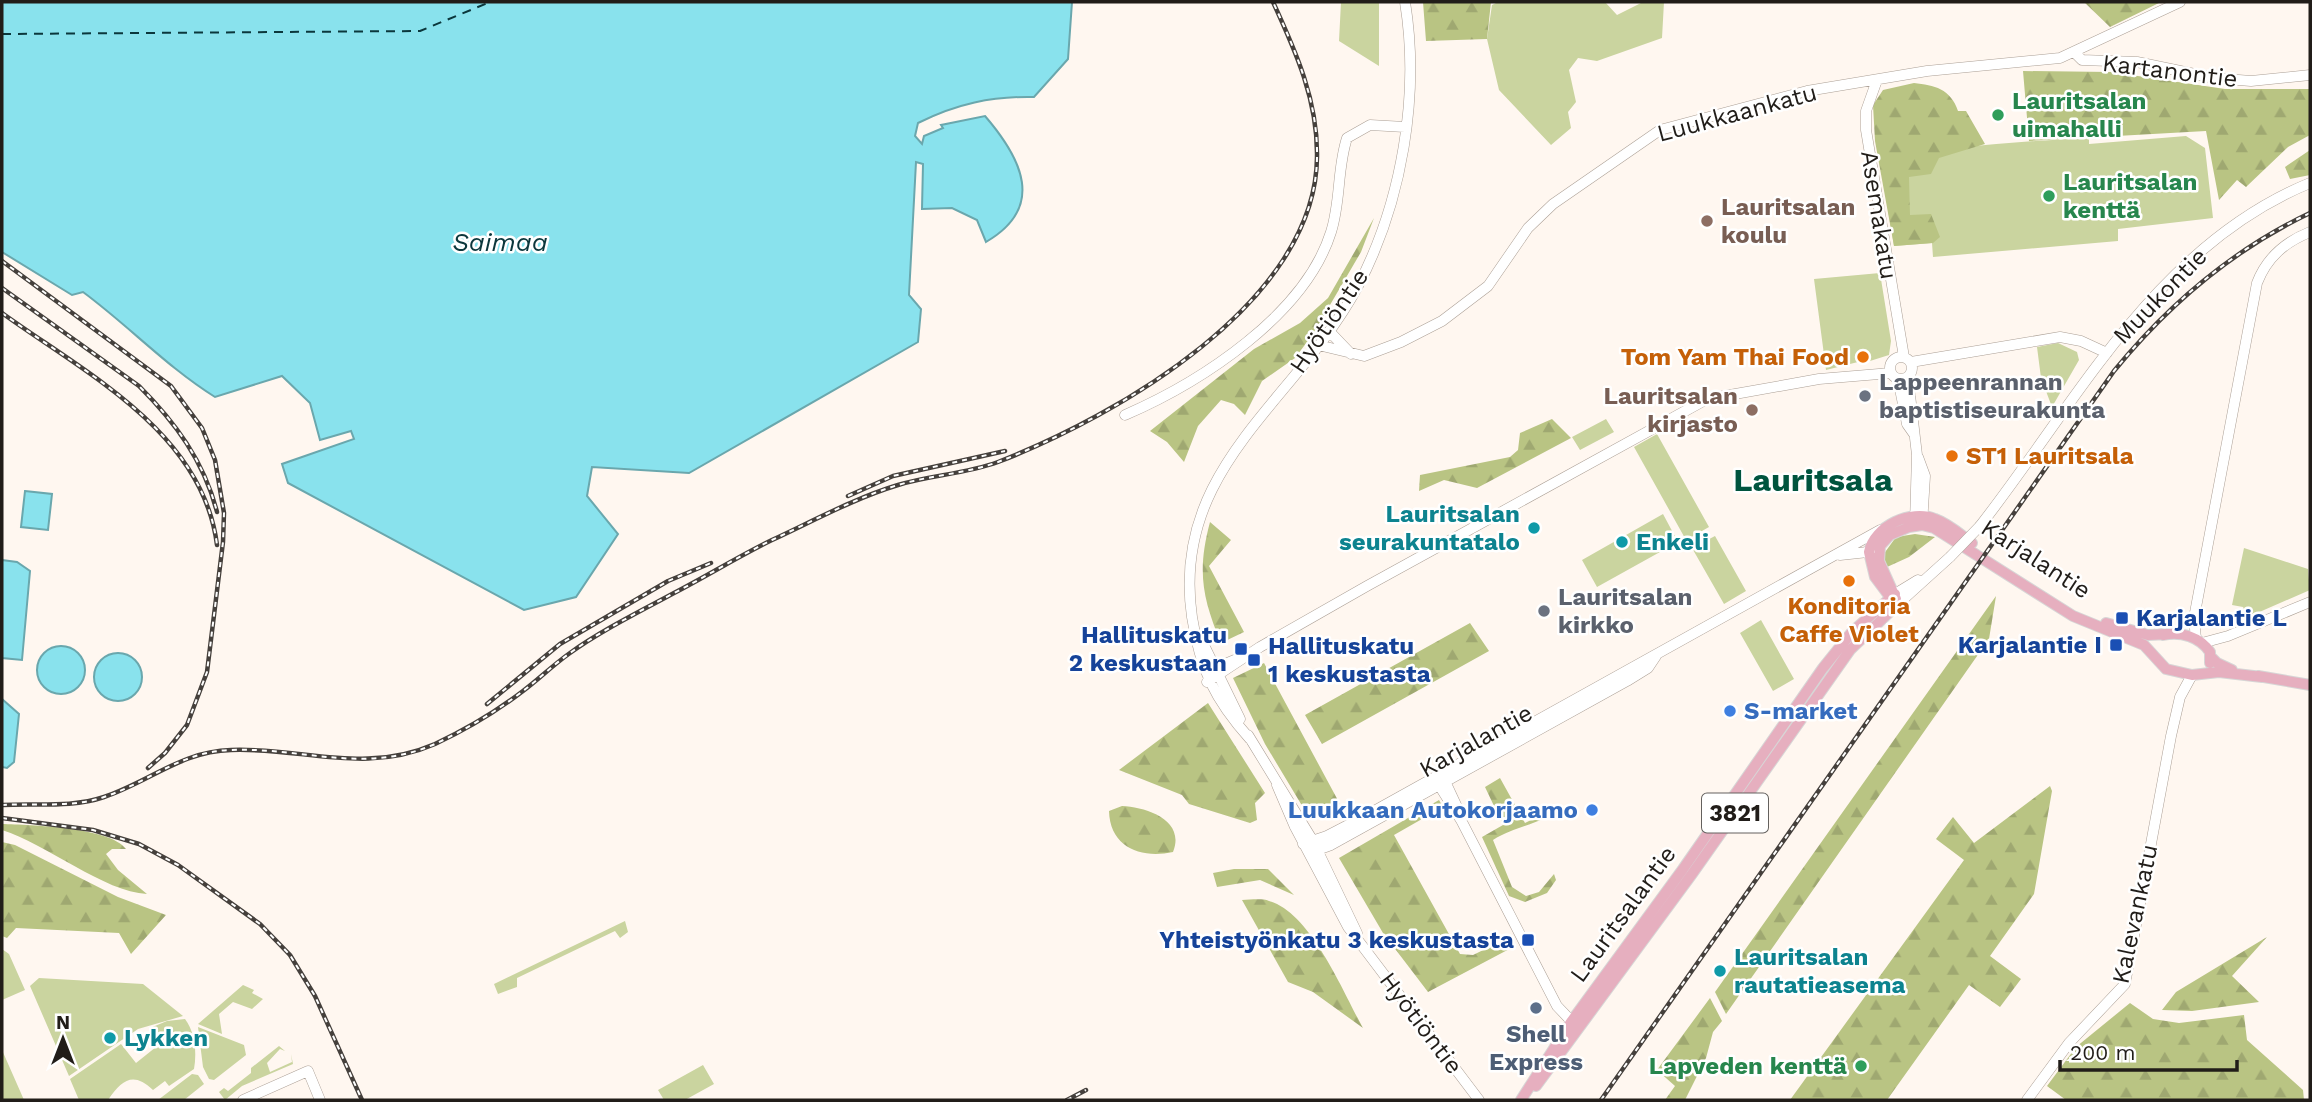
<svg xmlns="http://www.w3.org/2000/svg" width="2312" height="1102" font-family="'Work Sans',sans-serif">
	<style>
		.green { fill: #cad49f }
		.forest { fill: url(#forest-firs) }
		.water { fill: #89e2ed; stroke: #6aa7ad; stroke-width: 2 }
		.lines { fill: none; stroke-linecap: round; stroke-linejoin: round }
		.ferry { stroke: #0b373c; stroke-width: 2; stroke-dasharray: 9 7; stroke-linecap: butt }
		.secondary-casing { stroke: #ab9f95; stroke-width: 11 }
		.primary-casing { stroke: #d7d6d6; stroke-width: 12 }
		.secondary { stroke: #fff; stroke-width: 10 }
		.primary { stroke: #e6afbf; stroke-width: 10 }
		.rail-casing { stroke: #45403c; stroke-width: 4.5 }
		.rail { stroke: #fff; stroke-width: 2; stroke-dasharray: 5; stroke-linecap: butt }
		.secondary-bridge-casing { stroke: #ab9f95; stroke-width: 11; stroke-linecap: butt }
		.secondary-bridge { stroke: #fff; stroke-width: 10 }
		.leisure-dot { fill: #2e9e5b; stroke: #fff; stroke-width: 2.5 }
		.education-dot { fill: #8d6e63; stroke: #fff; stroke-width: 2.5 }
		.food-dot { fill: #e8710a; stroke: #fff; stroke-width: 2.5 }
		.worship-dot { fill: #6b7280; stroke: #fff; stroke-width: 2.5 }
		.culture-dot { fill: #0f9aa8; stroke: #fff; stroke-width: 2.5 }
		.transit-dot { fill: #1a4fb4; stroke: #fff; stroke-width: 2.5 }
		.shop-dot { fill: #3f7fe0; stroke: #fff; stroke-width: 2.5 }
		.service-dot { fill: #5c6f8a; stroke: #fff; stroke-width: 2.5 }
		.labels { text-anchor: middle; stroke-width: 5; stroke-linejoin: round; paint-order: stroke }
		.shield { fill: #fff; stroke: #64615e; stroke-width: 2 }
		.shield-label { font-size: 23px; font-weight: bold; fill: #211d19 }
		.street-label { font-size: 24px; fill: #211d19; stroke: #fff }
		.leisure-label { font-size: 24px; font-weight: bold; fill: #27864d; stroke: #fff; text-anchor: start }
		.education-label { font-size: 24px; font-weight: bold; fill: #785e54; stroke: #fff; text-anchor: start }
		.food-label { font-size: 24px; font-weight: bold; fill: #c56008; stroke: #fff; text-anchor: end }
		.worship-label { font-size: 24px; font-weight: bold; fill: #5b616d; stroke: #fff; text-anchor: start }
		.culture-label { font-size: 24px; font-weight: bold; fill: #0d838f; stroke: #fff; text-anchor: start }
		.transit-label { font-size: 24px; font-weight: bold; fill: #164399; stroke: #fff; text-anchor: end }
		.shop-label { font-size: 24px; font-weight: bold; fill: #366cbe; stroke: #fff; text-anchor: start }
		.service-label { font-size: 24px; font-weight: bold; fill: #4e5e75; stroke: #fff }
		.water-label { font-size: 26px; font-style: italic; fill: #0b373c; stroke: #fff }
		.district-label { font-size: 32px; font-weight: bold; fill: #00543e; stroke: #fff }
	</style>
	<defs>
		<pattern id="forest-firs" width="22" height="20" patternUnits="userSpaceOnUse" patternTransform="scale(1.75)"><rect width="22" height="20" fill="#b9c483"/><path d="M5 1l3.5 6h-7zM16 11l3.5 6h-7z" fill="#9fa871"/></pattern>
	</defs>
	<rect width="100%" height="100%" fill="#fff7f0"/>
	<path class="green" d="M1341 2H1379V66L1339 41Z
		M1498 2H1605L1617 15 1643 2H1664L1662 38 1597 61 1578 58 1569 70 1576 102 1568 112 1571 128 1551 145 1499 90 1487 39 1492 5Z
		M2186 136 2205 148 2213 218 2118 229V241L1933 257 1932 243 1894 246 1880 161 1883 157C1952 147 2020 141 2089 138V144Z
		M1880 273 1891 341 1889 355 1870 361 1868 352 1857 354 1858 362 1826 370 1814 279Z
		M2058 343 2077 352 2079 360 2052 407 2041 378 2037 347Z
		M1606 419 1614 432 1580 450 1572 437Z
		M1657 434 1709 527 1686 540 1634 447Z
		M1663 514 1678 542 1597 587 1582 560Z
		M1715 536 1746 591 1724 604 1692 548Z
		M2244 548 2308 569 2310 590 2248 617 2243 607 2232 605Z
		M1761 620 1794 679 1773 691 1740 633Z
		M625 921 628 932 620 938 615 931 517 978V987L498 994 494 984Z
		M2 949 9 954 25 990 2 1000Z
		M39 978 143 984 183 1016 138 1029 69 1076 30 986Z
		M243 985 254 990 252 993 263 999 252 1009 233 1002 219 1014 222 1034 198 1024Z
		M185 1019C195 1032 197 1052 194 1069L169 1086 165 1081 153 1090C133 1071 122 1080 108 1100H79L70 1079 121 1044 136 1063 161 1043 150 1028 167 1021Z
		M198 1027 244 1045 246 1055 214 1080 209 1079 203 1067Z
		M279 1046 285 1051 280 1049 267 1063 270 1072 292 1062 291 1054 293 1064 242 1086 225 1100 219 1092 224 1088 228 1091 251 1073V1068Z
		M2 1050 24 1100H2Z
		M703 1065 714 1084 685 1100H664L658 1090Z
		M192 1074 198 1075 204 1084 184 1100H158Z"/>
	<path class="forest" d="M1423 2H1491L1487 39 1426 41Z
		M2084 2H2161L2110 27Z
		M2023 71 2111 72 2225 89H2310V135L2288 147 2246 187 2237 180 2219 200 2206 131 2029 141Z
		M1914 83C1934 85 1951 89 1958 111H1966L1985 144 1939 158 1931 174 1909 177 1910 215 1931 214 1940 237 1933 243 1894 246 1875 141 1873 105 1883 90Z
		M2310 150V175L2290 179 2285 167Z
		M1374 218 1361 252 1313 334 1295 358 1262 381 1245 415 1234 404 1221 400 1198 426 1184 462 1167 442 1150 431 1254 349 1300 323 1328 298Z
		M1552 419 1571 438 1477 488 1444 480 1419 491 1420 475 1510 457 1518 450 1520 433Z
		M1210 522 1231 540 1209 566 1244 632 1221 643C1202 597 1197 571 1210 522Z
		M1915 534 1935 537 1909 557 1887 567 1883 555 1896 537Z
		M1996 596 1989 639 1726 1014 1715 992Z
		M1470 623 1489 651 1322 744 1305 715Z
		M1264 663 1348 819 1307 814 1265 744 1233 678Z
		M1208 703 1265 793 1255 803 1257 820 1250 823 1189 804 1182 795 1119 770Z
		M1500 778 1525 823 1547 812V817C1529 826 1510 829 1493 840L1512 887 1526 896 1539 892 1554 874 1556 880 1547 893 1525 902 1509 896 1482 837 1503 825 1485 787Z
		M2050 786 2052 791 2034 894 1990 956 2021 979 2000 1007 1969 985 1887 1100H1790L1964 860 1936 839 1953 817 1974 843Z
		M1439 800 1443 807 1394 835 1460 954 1473 955 1510 937 1515 946 1428 992 1383 933 1339 858Z
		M1122 806C1146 807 1186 820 1173 852 1142 859 1110 848 1109 811Z
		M2 824C30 825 110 827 126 849H112L106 854 118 870 147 894C104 892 47 844 2 830Z
		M2 842 15 845 118 897 166 915 131 954 119 933 16 928 7 938 2 936Z
		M1234 869H1268L1294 895 1260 880 1217 887 1213 873Z
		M1242 900C1250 900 1262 898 1269 901 1311 913 1343 992 1363 1028L1313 992 1288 982Z
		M2267 937 2232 976 2259 1002 2192 1011 2162 1010 2176 992Z
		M1710 998 1722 1021 1713 1032 1706 1058 1685 1100H1665L1675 1086 1657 1070Z
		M2130 1003 2153 1019 2179 1023 2244 1015 2247 1040 2303 1090 2304 1100H2066L2047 1086 2076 1047Z"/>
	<path class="water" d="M2 2H1072L1068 59 1034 97C992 96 956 104 918 123L915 136 922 144 924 136 943 128 941 125 985 116C1022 159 1046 207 986 242L977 220 952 208 922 209 923 164 916 162 909 295 921 309 918 342 689 473 592 467 587 496 618 534 576 597 524 610 288 483 282 464 354 439 351 431 320 440 310 403 282 376 215 397C167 367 129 326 83 292L72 295 2 252Z
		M25 491 52 494 48 530 21 527Z
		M2 560 17 562 30 571 22 660 2 658Z
		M37 670a24 24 0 1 1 48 0a24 24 0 1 1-48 0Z
		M94 677a24 24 0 1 1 48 0a24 24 0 1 1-48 0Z
		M2 699 19 714 14 762 7 768 2 767Z"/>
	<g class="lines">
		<path class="ferry" d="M2 34 420 31 490 2"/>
		<defs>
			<path id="secondary" d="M2075 53 2082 60 2137 62 2214 78 2251 81 2310 75
				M1877 80 1866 111V130L1904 357
				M1329 331 1351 354
				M1318 345 1364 356 1401 342 1442 321 1488 286 1528 228 1553 204 1660 130 1807 91 1927 71 2060 58 2180 2
				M1890 368a11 11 0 1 1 22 0a11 11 0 1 1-22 0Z
				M1911 362 2060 337 2081 341 2107 353
				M1908 378 1917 455 1915 524
				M1898 379 1907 424 1914 434
				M1125 415C1201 382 1305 315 1331 232 1341 201 1337 168 1347 138L1370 125 1405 127
				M1918 457 1925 476 1922 524
				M1980 526C2077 402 2156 246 2310 183
				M1840 555 1877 551
				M1895 594 1918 580
				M1898 604 1950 557
				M1199 635 1240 719
				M2196 639 2194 618 2257 283C2267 257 2285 242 2310 232
				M2202 643 2228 636 2310 602
				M1211 674 1213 669 1239 658
				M1207 682 1260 647 1367 586 1707 399 1819 379 1891 373
				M1248 735 1313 841 1357 933
				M1250 739C1215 700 1200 669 1192 617 1170 467 1297 401 1358 286 1402 202 1420 95 1405 2
				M1440 779 1439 785 1461 820 1557 1006 1577 1027
				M1444 779 1458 809
				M1277 785 1295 827 1348 927 1479 1100
				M1303 844 1327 836 1356 821 1880 530
				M1309 853 1331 845 1627 681 1648 668 1656 656
				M243 1100 308 1071 320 1100
				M2027 1100 2069 1043 2125 984 2171 736 2180 697 2192 675"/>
			<path id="primary" d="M1896 599 1879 561 1880 546 1890 535 1909 527 1922 525 1934 528 2073 616 2144 645 2166 669 2192 675 2219 672 2262 677
				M1893 601 1875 577 1869 552C1874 526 1911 509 1935 519 1949 524 1961 535 1972 543
				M2106 623 2148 635 2168 634
				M2163 635C2181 631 2200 637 2210 652V663
				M2211 657 2217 663 2232 670
				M2258 676 2310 685
				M1536 1086 1692 874 1850 650 1898 604
				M1521 1100 1571 1022 1683 869 1823 668 1852 632 1895 594"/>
		</defs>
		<use href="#secondary" class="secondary-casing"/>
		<use href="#primary" class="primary-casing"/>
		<use href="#secondary" class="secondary"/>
		<use href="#primary" class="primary"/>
		<defs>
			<path id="rail" d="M2 261 171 386 202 428 215 460 224 513 223 542 207 672 187 725 165 753 148 768
				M2 288 139 386C175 422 204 461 217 512
				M2 313C85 373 203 432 217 545
				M848 496 893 476 1005 451
				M487 704 560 644 668 581 711 563
				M2 805C35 803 72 808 104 797 149 782 182 751 231 750 303 747 364 775 435 744 465 730 497 711 523 691 539 679 553 665 570 653 602 630 639 612 674 593 707 576 739 556 772 540 813 521 855 498 898 485 931 475 965 474 998 462 1117 416 1316 302 1317 157 1318 101 1296 52 1273 2
				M2 818 93 830 139 844 178 865 260 924 290 955 315 996 362 1100
				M1067 1100 1086 1090
				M1601 1100 2114 371C2168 305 2232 250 2310 213"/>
		</defs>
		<use href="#rail" class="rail-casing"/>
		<use href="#rail" class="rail"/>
		<defs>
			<path id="secondary-bridge" d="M1950 557 1980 526"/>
		</defs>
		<use href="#secondary-bridge" class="secondary-bridge-casing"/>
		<use href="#secondary-bridge" class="secondary-bridge"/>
	</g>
	<g class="leisure-dot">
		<circle cx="1998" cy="115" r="7"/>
		<circle cx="2049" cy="196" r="7"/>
		<circle cx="1861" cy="1066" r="7"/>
	</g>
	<g class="education-dot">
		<circle cx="1707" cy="221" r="7"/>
		<circle cx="1752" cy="410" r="7"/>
	</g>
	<g class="food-dot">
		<circle cx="1863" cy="357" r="7"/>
		<circle cx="1952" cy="456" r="7"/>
		<circle cx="1849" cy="581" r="7"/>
	</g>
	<g class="worship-dot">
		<circle cx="1865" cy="396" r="7"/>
		<circle cx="1544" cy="611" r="7"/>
	</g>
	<g class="culture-dot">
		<circle cx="1534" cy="528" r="7"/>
		<circle cx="1622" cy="542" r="7"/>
		<circle cx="1720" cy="971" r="7"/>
		<circle cx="110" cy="1038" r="7"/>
	</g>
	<g class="transit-dot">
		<rect x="2115" y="611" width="14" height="14" rx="3.5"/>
		<rect x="2109" y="638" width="14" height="14" rx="3.5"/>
		<rect x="1234" y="642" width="14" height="14" rx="3.5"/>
		<rect x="1247" y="653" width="14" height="14" rx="3.5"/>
		<rect x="1521" y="933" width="14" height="14" rx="3.5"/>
	</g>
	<g class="shop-dot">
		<circle cx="1730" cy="711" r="7"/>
		<circle cx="1592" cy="810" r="7"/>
	</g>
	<circle class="service-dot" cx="1536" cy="1008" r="7"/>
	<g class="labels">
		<rect class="shield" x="1702" y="793.5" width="66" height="39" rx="5"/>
		<g class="shield-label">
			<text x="1735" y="821">3821</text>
		</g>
		<g class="street-label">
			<text transform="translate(2170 71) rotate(7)" y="8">Kartanontie</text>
			<text transform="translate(1737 113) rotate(-15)" y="8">Luukkaankatu</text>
			<text transform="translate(1879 215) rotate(81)" y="8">Asemakatu</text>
			<text transform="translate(2160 296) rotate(-46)" y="8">Muukontie</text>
			<text transform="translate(1329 321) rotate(-56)" y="8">Hyötiöntie</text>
			<text transform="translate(2036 559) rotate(33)" y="8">Karjalantie</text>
			<text transform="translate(1476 741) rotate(-29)" y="8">Karjalantie</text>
			<text transform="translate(1623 914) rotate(-54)" y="8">Lauritsalantie</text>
			<text transform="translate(2135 914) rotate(-78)" y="8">Kalevankatu</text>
			<text transform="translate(1421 1023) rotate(53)" y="8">Hyötiöntie</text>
		</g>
		<g class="leisure-label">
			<text x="2012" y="109">Lauritsalan<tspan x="2012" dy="28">uimahalli</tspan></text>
			<text x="2063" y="190">Lauritsalan<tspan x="2063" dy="28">kenttä</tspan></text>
			<text x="1847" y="1074" text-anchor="end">Lapveden kenttä</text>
		</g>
		<g class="education-label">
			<text x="1721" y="215">Lauritsalan<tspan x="1721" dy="28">koulu</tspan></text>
			<text x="1738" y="404" text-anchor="end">Lauritsalan<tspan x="1738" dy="28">kirjasto</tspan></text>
		</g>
		<g class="food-label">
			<text x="1849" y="365">Tom Yam Thai Food</text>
			<text x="1966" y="464" text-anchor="start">ST1 Lauritsala</text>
			<text x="1849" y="614" text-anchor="middle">Konditoria<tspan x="1849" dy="28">Caffe Violet</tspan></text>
		</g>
		<g class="worship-label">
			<text x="1879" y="390">Lappeenrannan<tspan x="1879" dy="28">baptistiseurakunta</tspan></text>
			<text x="1558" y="605">Lauritsalan<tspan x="1558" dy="28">kirkko</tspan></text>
		</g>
		<g class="culture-label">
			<text x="1520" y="522" text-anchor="end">Lauritsalan<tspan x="1520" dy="28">seurakuntatalo</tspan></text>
			<text x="1636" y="550">Enkeli</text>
			<text x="1734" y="965">Lauritsalan<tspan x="1734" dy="28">rautatieasema</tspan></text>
			<text x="124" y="1046">Lykken</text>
		</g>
		<g class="transit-label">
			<text x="2136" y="626" text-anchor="start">Karjalantie L</text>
			<text x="1227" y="643">Hallituskatu<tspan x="1227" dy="28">2 keskustaan</tspan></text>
			<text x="2102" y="653">Karjalantie I</text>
			<text x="1268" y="654" text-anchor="start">Hallituskatu<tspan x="1268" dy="28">1 keskustasta</tspan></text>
			<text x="1514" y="948">Yhteistyönkatu 3 keskustasta</text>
		</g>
		<g class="shop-label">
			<text x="1744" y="719">S-market</text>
			<text x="1578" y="818" text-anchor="end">Luukkaan Autokorjaamo</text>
		</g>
		<g class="service-label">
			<text x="1536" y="1042">Shell<tspan x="1536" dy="28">Express</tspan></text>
		</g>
		<g class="water-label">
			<text x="500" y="251">Saimaa</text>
		</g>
		<g class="district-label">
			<text x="1813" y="491">Lauritsala</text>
		</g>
	</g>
	<rect width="2312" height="1102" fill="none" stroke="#211d19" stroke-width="7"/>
	<g transform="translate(63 1039)" stroke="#ffffff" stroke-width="5" paint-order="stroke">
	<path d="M0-5L12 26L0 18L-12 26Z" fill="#211d19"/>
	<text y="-10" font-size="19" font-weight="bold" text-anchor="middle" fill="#211d19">N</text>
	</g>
	<path d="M2060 1060v10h177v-10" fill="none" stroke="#211d19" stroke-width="3.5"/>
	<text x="2070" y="1060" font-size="21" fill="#211d19" stroke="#ffffff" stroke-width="5" paint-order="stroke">200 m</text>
</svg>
